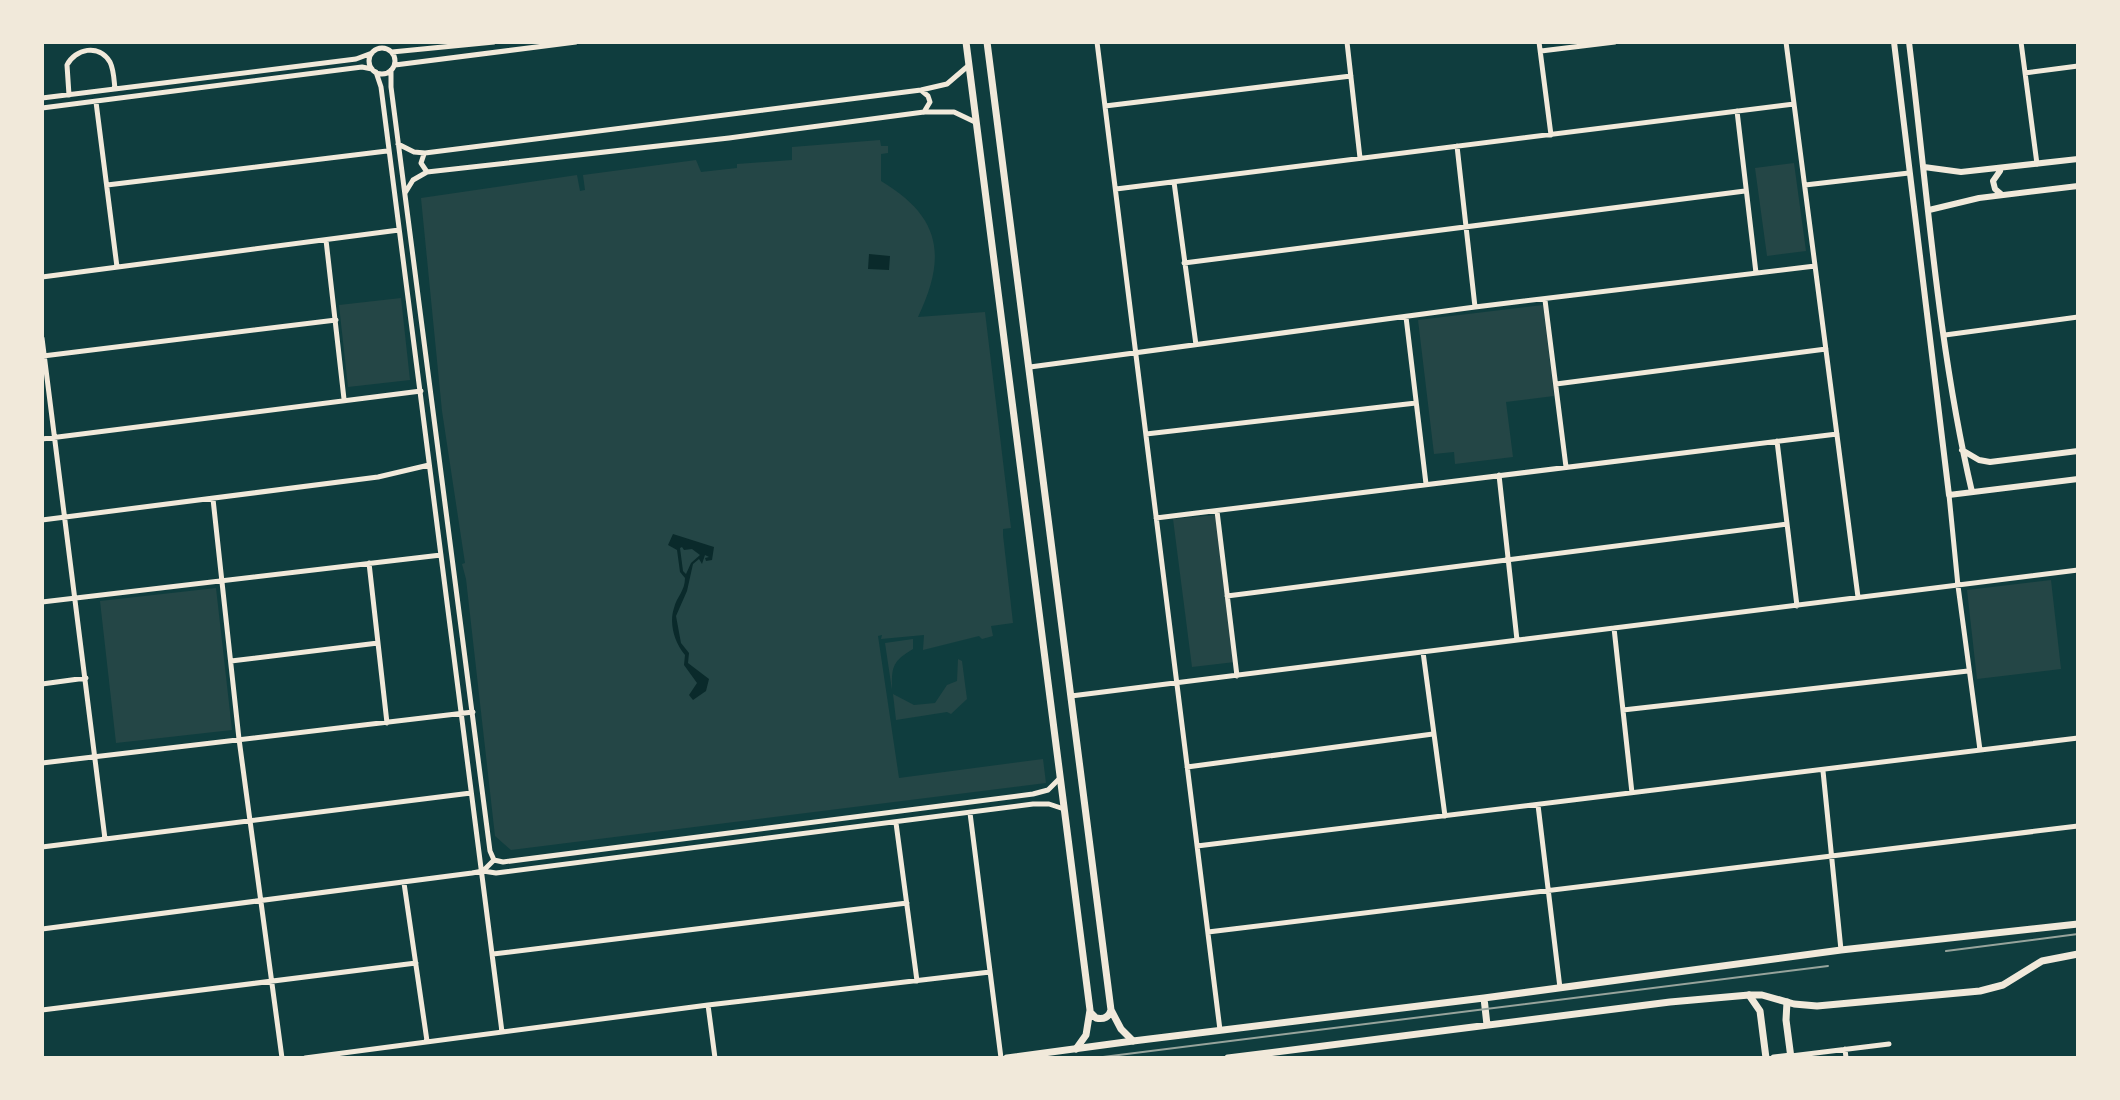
<svg xmlns="http://www.w3.org/2000/svg" width="2120" height="1100" font-family="Overpass,sans-serif">
	<style>
		.green { fill: #244646 }
		.water { fill: #0a2a2b; fill-rule: evenodd }
		.lines { fill: none; stroke-linecap: round; stroke-linejoin: round }
		.minor { stroke: #f1e9da; stroke-width: 5 }
		.tertiary { stroke: #f1e9da; stroke-width: 6 }
		.secondary { stroke: #f1e9da; stroke-width: 7 }
		.primary { stroke: #f1e9da; stroke-width: 7 }
		.rail { stroke: #97a49c; stroke-width: 2 }
	</style>
	<rect width="100%" height="100%" fill="#0f3d3e"/>
	<path class="green" d="M880 140 881 146H888V153L881 154V181C941 217 947 256 918 317L985 312 1011 528 1003 529V535L1013 623 991 626 993 636 982 639 979 636 923 650 924 635 881 639 882 635 878 636 899 778 1043 759 1046 783 511 850 495 836 466 579 462 564 465 563 442 411 421 198 577 175 580 191 585 190 583 175 696 160 701 172 737 168V164L792 160V147Z
		M1794 163 1806 251 1767 256 1755 168Z
		M401 298 410 380 348 387 339 305Z
		M1543 305 1554 396 1506 402 1513 457 1455 464 1454 452 1434 454 1418 320Z
		M1216 515 1235 662 1192 667 1173 519Z
		M2051 580 2061 669 1977 679 1967 590Z
		M216 588 232 730 116 743 100 601Z
		M913 639V649C891 662 892 668 892 690L885 643Z
		M958 659 962 661 967 699 951 714 947 712 896 720 893 694 914 705 935 703 947 685 957 681Z"/>
	<path class="water" d="M869 254 890 256 889 270 868 269Z
		M673 534 714 547 712 560 706 561 705 558 709 557 705 555 702 564 699 559 693 564 687 591 676 616 681 643 689 653 688 663 709 679 706 691 693 700 689 695 697 683 684 665 685 655C674 642 669 623 674 608 677 596 685 591 685 578L680 572 677 550 668 545ZM682 547 684 550 692 549 700 555 691 563 686 574 683 571 680 548Z"/>
	<g class="lines">
		<path class="minor" d="M1097 42 1220 1030
			M1347 42 1360 158
			M1539 42 1551 135
			M1786 42 1858 597
			M2021 42 2037 164
			M369 61a13 13 0 1 1 26 0a13 13 0 1 1-26 0Z
			M1541 51 1615 42
			M392 52 494 42
			M395 65 576 42
			M391 70V87L490 851 494 860
			M376 72 381 87 502 1032
			M2025 73 2078 66
			M922 91 928 96 930 102 924 112
			M69 95 67 65C75 49 99 43 110 62 114 70 114 81 115 89
			M42 98 356 59 372 53
			M96 102 117 267
			M1105 106 1351 76
			M42 108 362 67 372 69
			M1737 111 1756 273
			M398 144 414 152 425 153 921 90 947 84 968 66
			M1457 146 1475 307
			M424 154 421 163 427 172
			M1174 182 1196 345
			M107 185 387 151
			M1805 185 1909 173
			M1116 189 1794 104
			M405 193 413 180 427 172 729 138 924 112H954L975 122
			M326 240 344 399
			M1184 263 1745 191
			M42 277 399 230
			M1545 300 1566 467
			M1406 317 1426 484
			M1945 335 2078 317
			M42 338 105 839
			M43 356 336 320
			M1030 367 1475 307 1815 266
			M1556 384 1826 349
			M1146 434 1416 403
			M42 439 421 391
			M1777 441 1797 606
			M1499 475 1517 640
			M1949 495 1958 586 1980 750
			M213 499 239 739 282 1058
			M1217 511 1237 676
			M1156 518 1837 434
			M42 520 378 477 429 465
			M369 563 387 723
			M1227 596 1787 524
			M42 602 441 555
			M1614 628 1632 793
			M1423 652 1445 816
			M231 661 378 643
			M42 684 86 678
			M1071 696 2078 570
			M1623 710 1968 671
			M42 763 473 712
			M1187 767 1433 734
			M1823 771 1841 950
			M1538 805 1560 988
			M970 813 1001 1058
			M896 823 917 981
			M1197 846 2078 738
			M42 847 471 793
			M494 860 503 862 1033 794 1048 790 1060 778
			M483 871 496 873 1033 804H1049L1064 809
			M404 883 427 1041
			M42 929 472 873 483 871 494 860
			M1208 932 2078 826
			M493 954 907 903
			M708 1005 715 1058
			M42 1010 416 963
			M1845 1049 1846 1058
			M1791 1056 1889 1044
			M305 1058 708 1005 990 972"/>
		<path class="tertiary" d="M1894 42 1949 495 2078 479
			M1909 42C1927 189 1938 347 1972 492
			M1924 167 1961 172 2078 159
			M2000 171 1993 181 1995 189 2001 194
			M1929 210 1979 198 2078 186
			M1962 450 1979 460 1990 462 2078 451"/>
		<path class="secondary" d="M1749 995 1760 1011 1766 1058
			M1787 1002 1786 1020 1791 1058
			M1007 1058 1133 1041
			M1774 1058 1791 1056"/>
		<path class="primary" d="M966 42 1090 1010 1086 1035 1076 1049
			M987 42C1030 364 1068 687 1111 1010L1121 1029 1133 1041 1484 998 1841 950 2078 924
			M1484 998 1487 1025
			M1091 1013 1096 1018C1104 1020 1109 1017 1111 1010
			M1228 1058 1670 1002 1749 995H1762L1794 1004 1817 1006 1980 991 2003 985 2042 961 2078 954"/>
		<path class="rail" d="M1946 951 2078 934
			M1095 1058 1828 966"/>
	</g>
	<rect width="2120" height="1100" fill="none" stroke="#f1e9da" stroke-width="88"/>
</svg>
